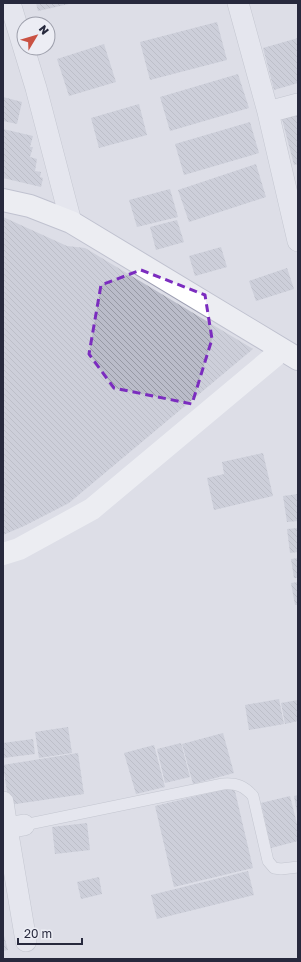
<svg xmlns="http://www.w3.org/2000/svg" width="301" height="962" font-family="'Golos Text',sans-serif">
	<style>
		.building { fill: url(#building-back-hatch) }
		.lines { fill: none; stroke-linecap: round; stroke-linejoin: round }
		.lane-casing { stroke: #a6a8b4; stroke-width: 12 }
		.street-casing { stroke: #a6a8b4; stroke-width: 22 }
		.primary-casing { stroke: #9d9fb2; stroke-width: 24 }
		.lane { stroke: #eff0f5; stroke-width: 11 }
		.street { stroke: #eff0f5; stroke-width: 21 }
		.secondary { stroke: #fff; stroke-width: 22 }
		.primary { stroke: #fff; stroke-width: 22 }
		.marked { fill: none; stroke: #7b2cbf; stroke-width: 3; stroke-dasharray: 8 5; stroke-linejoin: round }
	</style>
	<defs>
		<pattern id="building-back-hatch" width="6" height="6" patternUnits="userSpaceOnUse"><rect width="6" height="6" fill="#babcc9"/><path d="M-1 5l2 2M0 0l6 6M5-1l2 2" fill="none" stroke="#9799a4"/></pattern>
	</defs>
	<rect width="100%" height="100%" fill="#dddee7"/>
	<path class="building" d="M36 3H69V4L38 11Z
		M217 22 227 60 150 80 140 42Z
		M298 38V83L274 90 263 48Z
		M104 44 116 82 69 96 57 59Z
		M238 74 249 108 170 131 160 97Z
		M3 97 22 102 17 124 3 121Z
		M139 104 147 135 99 148 91 118Z
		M298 115V164L294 165 282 119Z
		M250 122 259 153 184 175 175 144Z
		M3 129 33 136 30 147H33L30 157 37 159 35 171 41 172 40 177 43 178 41 187 3 178Z
		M256 164 266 197 189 222 178 190Z
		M170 189 178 217 137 227 129 200Z
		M3 217 67 246 85 248 253 349 69 503 24 526 3 535Z
		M177 220 184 242 156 250 150 227Z
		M221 247 227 267 195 276 189 256Z
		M287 268 294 289 256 301 249 281Z
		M263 453 273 496 214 510 207 478 224 474 222 462Z
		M298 494V521L287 522 283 496Z
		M298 528V552L290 553 287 529Z
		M298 558V578H294L291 559Z
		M298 582V605H295L291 583Z
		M279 699 284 724 249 730 245 705Z
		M298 700V721L285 724 281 703Z
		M68 727 72 753 39 758 35 732Z
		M223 733 234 773 193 784 182 744Z
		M33 739 35 754 3 758V743Z
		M181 743 190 777 165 783 157 749Z
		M154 745 165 787 136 794 124 753Z
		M78 753 84 794 9 805 3 765Z
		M234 787 253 868 174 887 155 806Z
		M298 795V813H297L294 796Z
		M290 796 298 828V841L271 848 261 803Z
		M87 823 90 850 55 854 52 827Z
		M248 871 254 895 157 919 151 895Z
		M99 877 102 894 81 899 77 882Z
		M3 932 8 950 3 951Z"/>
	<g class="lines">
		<defs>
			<path id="lane" d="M24 825 223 784C237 783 244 786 253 796L268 861 274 868 281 869 298 867"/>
			<path id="street" d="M10 3 36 88 71 222
				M238 3 268 112 298 241
				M268 112 298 104
				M3 802 7 828 24 825
				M7 828 26 941"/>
			<path id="primary" d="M3 200 30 206 71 222 298 359"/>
		</defs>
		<use href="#lane" class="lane-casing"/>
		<use href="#street" class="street-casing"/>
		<use href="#primary" class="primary-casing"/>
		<use href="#lane" class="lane"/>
		<use href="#street" class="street"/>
		<path class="secondary" d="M3 554 19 549 92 509 282 350"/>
		<use href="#primary" class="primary"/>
	</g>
	<path d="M0 0H301V962H0ZM141 270 205 295 212 339 192 404 114 388 89 354 101 285Z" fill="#dddee7" fill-opacity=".55" fill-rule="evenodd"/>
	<path class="marked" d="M141 270 205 295 212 339 192 404 114 388 89 354 101 285Z"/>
	<rect width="301" height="962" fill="none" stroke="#27293d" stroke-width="8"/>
	<g transform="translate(36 36) rotate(52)"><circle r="19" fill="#ecedf4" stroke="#9d9fab"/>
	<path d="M0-3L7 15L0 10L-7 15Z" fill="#ca5243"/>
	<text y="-6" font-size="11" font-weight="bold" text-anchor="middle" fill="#27293d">N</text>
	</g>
	<path d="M18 938v6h64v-6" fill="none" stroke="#27293d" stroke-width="2"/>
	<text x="24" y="938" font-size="12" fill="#27293d" stroke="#ecedf4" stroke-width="3" paint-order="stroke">20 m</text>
</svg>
